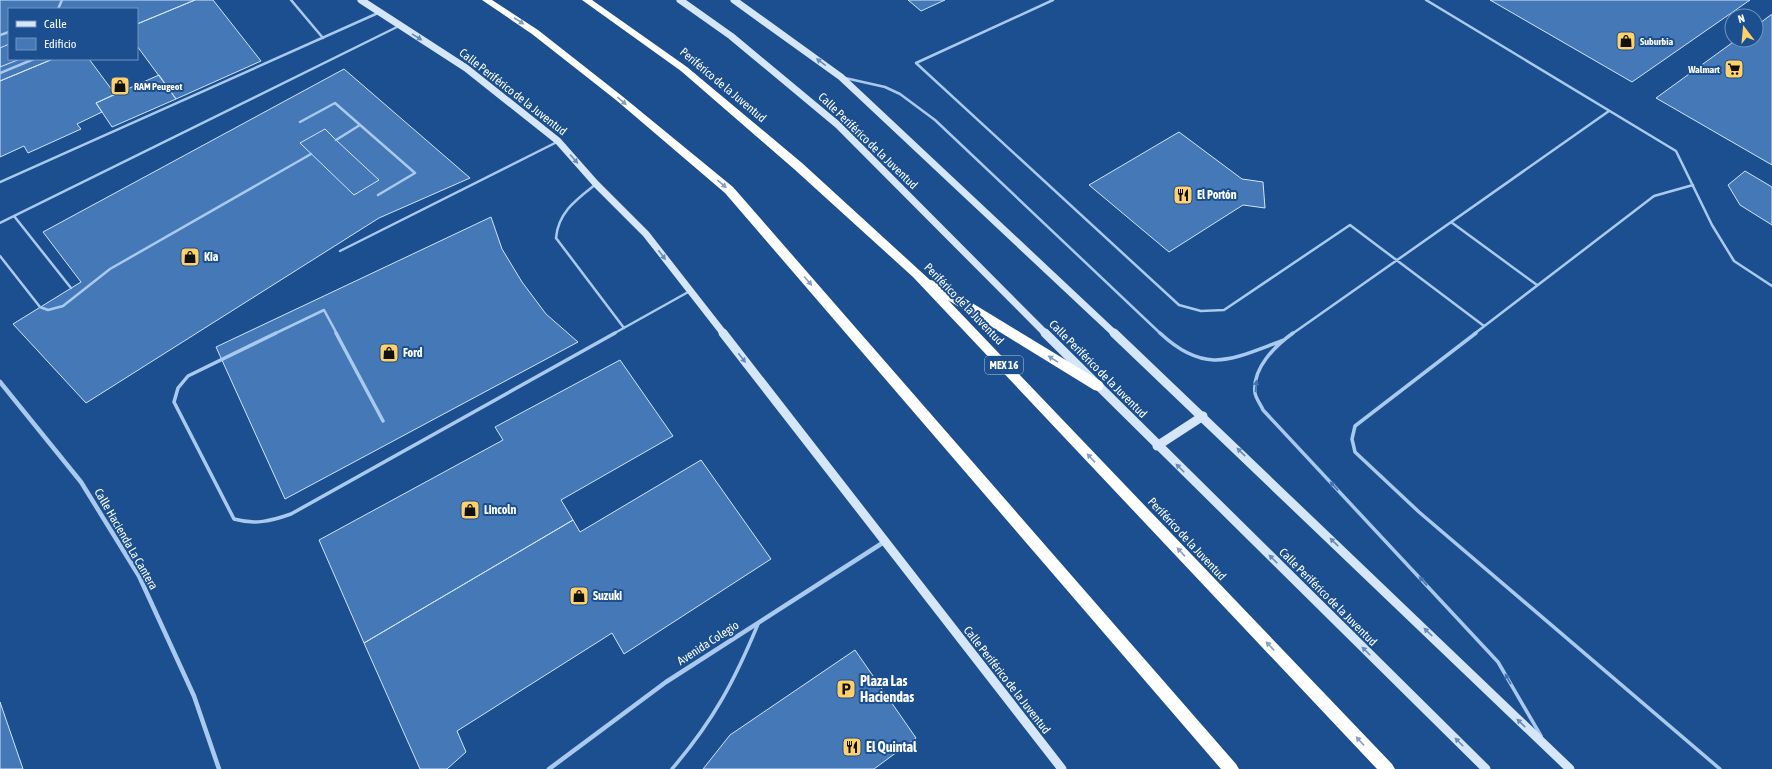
<svg xmlns="http://www.w3.org/2000/svg" width="1772" height="769" font-family="'Asap Condensed',sans-serif">
	<style>
		.building { fill: #4478b7; stroke: #cfe3fa }
		.lines { fill: none; stroke-linecap: round; stroke-linejoin: round }
		.lane-far1 { stroke: #a9c9ee; stroke-width: 2.5 }
		.lane { stroke: #a9c9ee; stroke-width: 3.5 }
		.street { stroke: #a9c9ee; stroke-width: 4.5 }
		.secondary-far1 { stroke: #d6e6fa; stroke-width: 7 }
		.secondary { stroke: #d6e6fa; stroke-width: 9 }
		.highway { fill: #fff; fill-rule: evenodd }
		.oneway { fill: #829ec1 }
		.oneway2 { fill: #668bba }
		.oneway3 { fill: #4674ac }
		.labels { text-anchor: middle; stroke-width: 4; stroke-linejoin: round; paint-order: stroke }
		.far-poi-label { font-size: 10px; font-weight: bold; fill: #fff; stroke: #1b4f8f; text-anchor: start }
		.shield { fill: #1b4f8f; stroke: #bbcadd; stroke-width: 1 }
		.shield-label { font-size: 11px; font-weight: bold; fill: #fff }
		.street-label { font-size: 12px; fill: #fff; stroke: #1b4f8f }
		.poi-label { font-size: 12px; font-weight: bold; fill: #fff; stroke: #1b4f8f; text-anchor: start }
		.near-poi-label { font-size: 14px; font-weight: bold; fill: #fff; stroke: #1b4f8f; text-anchor: start }
	</style>
	<rect width="100%" height="100%" fill="#1b4f8f"/>
	<path class="building" d="M0 0H195L137 24V9H9V59H53L0 81Z
		M195 0H213L261 61 176 99 137 46V24Z
		M908 0H945L921 11Z
		M1490 0H1750L1632 82Z
		M1772 14V165L1656 98 1736 40H1756V26Z
		M9 44V59H20L0 67V48Z
		M53 59H89L115 94 96 103 102 112 77 124 81 129 28 153 24 146 0 157V81Z
		M344 69 470 178 379 218 86 403 13 324 81 282 43 232Z
		M159 75 176 99 112 127 96 103Z
		M325 129 336 140 379 180 354 195 300 143Z
		M1179 132 1242 179 1263 182 1265 208 1243 205 1169 252 1089 185Z
		M1745 171 1772 187V225L1740 205 1728 185Z
		M491 217 502 249 522 282 546 314 578 342 285 499 216 347Z
		M620 360 673 436 561 500 573 520 364 643 319 540 503 440 495 427Z
		M701 460 771 559 624 654 612 633 457 731 466 752 447 769H420L364 643 573 520 580 532Z
		M855 650 916 738 874 769H703L730 735Z
		M0 702 23 769H0Z"/>
	<g class="lines">
		<path class="lane-far1" d="M291 0 323 38
			M1053 0 916 63 1179 305 1201 311 1224 310 1350 225 1484 326
			M1426 0 1676 151 1712 225 1734 261 1772 286
			M58 9 62 0
			M0 35 9 32
			M0 73 34 59
			M845 78 885 87 900 94 935 120 1161 334
			M300 122 335 103 415 173 378 195
			M336 140 360 125
			M0 182 378 13
			M596 184C577 199 558 212 556 238L624 328
			M14 216 71 288
			M1451 222 1537 285
			M0 223 399 26
			M340 251 557 142
			M0 256 40 307 48 310 63 306 110 269 311 154
			M274 334 324 310 337 334
			M613 334 690 291
			M1292 334 1609 111
			M1474 334 1654 196 1693 185"/>
		<path class="lane" d="M276 333 188 376 178 388 174 402 234 519C255 525 271 521 291 514L615 333
			M336 333 383 421
			M1160 333C1206 376 1232 359 1284 340
			M1293 333C1275 346 1252 368 1255 393 1256 399 1261 405 1263 410L1498 662 1541 736
			M1476 333 1355 426 1352 439 1355 452 1419 512 1720 769
			M672 769C713 721 734 682 758 624"/>
		<path class="street" d="M0 382 81 482 139 576 194 696 219 769
			M549 769 666 682 884 542"/>
		<path class="secondary-far1" d="M361 0 466 68 558 141 596 184 646 234 724 334
			M680 0 731 36 838 125 1046 334
			M734 0 841 77 1115 334"/>
		<path class="secondary" d="M723 333 1062 769
			M1045 333 1486 769
			M1114 333 1570 769
			M1157 446 1203 416"/>
		<path class="highway" d="M482 0H492L538 30 622 96 733 187 1236 764 1239 769H1221L725 193 616 100 532 34Z
			M582 0H592L687 67 802 163 930 280 936 281 1102 382 1104 386 1102 390 1098 391 1094 390 948 300 1392 764 1395 769H1377L913 277 794 169 681 71Z"/>
	</g>
	<defs><path id="oneway-solid" d="M-6-.8H1V-3.2L6.5 0L1 3.2V.8H-6Z"/></defs>
	<g class="oneway">
		<use href="#oneway-solid" transform="translate(519 21) rotate(33)"/>
		<use href="#oneway-solid" transform="translate(622 101) rotate(40)"/>
		<use href="#oneway-solid" transform="translate(722 184) rotate(40)"/>
		<use href="#oneway-solid" transform="translate(808 281) rotate(49)"/>
		<use href="#oneway-solid" transform="translate(1053 359) rotate(-148)"/>
		<use href="#oneway-solid" transform="translate(1091 458) rotate(-133)"/>
		<use href="#oneway-solid" transform="translate(1181 552) rotate(-133)"/>
		<use href="#oneway-solid" transform="translate(1270 646) rotate(-133)"/>
		<use href="#oneway-solid" transform="translate(1360 741) rotate(-133)"/>
	</g>
	<g class="oneway2">
		<use href="#oneway-solid" transform="translate(417 37) rotate(32)"/>
		<use href="#oneway-solid" transform="translate(821 62) rotate(-144)"/>
		<use href="#oneway-solid" transform="translate(574 159) rotate(49)"/>
		<use href="#oneway-solid" transform="translate(662 255) rotate(53)"/>
		<use href="#oneway-solid" transform="translate(742 358) rotate(52)"/>
		<use href="#oneway-solid" transform="translate(1241 452) rotate(-136)"/>
		<use href="#oneway-solid" transform="translate(1180 468) rotate(-135)"/>
		<use href="#oneway-solid" transform="translate(1334 542) rotate(-136)"/>
		<use href="#oneway-solid" transform="translate(1273 559) rotate(-135)"/>
		<use href="#oneway-solid" transform="translate(1428 632) rotate(-136)"/>
		<use href="#oneway-solid" transform="translate(1366 651) rotate(-135)"/>
		<use href="#oneway-solid" transform="translate(1521 723) rotate(-136)"/>
		<use href="#oneway-solid" transform="translate(1459 742) rotate(-135)"/>
	</g>
	<g class="oneway3">
		<use href="#oneway-solid" transform="translate(1256 386) rotate(-85)"/>
		<use href="#oneway-solid" transform="translate(1334 486) rotate(-133)"/>
		<use href="#oneway-solid" transform="translate(1423 581) rotate(-133)"/>
		<use href="#oneway-solid" transform="translate(1508 679) rotate(-120)"/>
	</g>
	<defs>
		<symbol id="shop-square" viewBox="-11 -11 22 22"><rect x="-9" y="-9" width="18" height="18" rx="4" fill="#ffd166" stroke="#1b4f8f"/><path d="M-5-2.5h2.3a2.7 3.5 0 0 1 5.4 0H5L5.5 6h-11ZM-1.5-2.5h3a1.5 2.3 0 0 0-3 0Z" fill="#111"/></symbol>
		<symbol id="supermarket-square" viewBox="-11 -11 22 22"><rect x="-9" y="-9" width="18" height="18" rx="4" fill="#ffd166" stroke="#1b4f8f"/><path d="M-6-5.5h2.5l.6 2H6L4.5 2H-2.5L-4.4-4H-6ZM-1.5 3.2a1.3 1.3 0 1 0 .1 0ZM3 3.2a1.3 1.3 0 1 0 .1 0Z" fill="#111"/></symbol>
		<symbol id="restaurant-square" viewBox="-11 -11 22 22"><rect x="-9" y="-9" width="18" height="18" rx="4" fill="#ffd166" stroke="#1b4f8f"/><path d="M-5-6h1v4h1v-4h1v4h1v-4h1v5L-1.5 .5V6h-2V.5L-5-1ZM5-6V6H3V1.5H1.5Q1.5-4 5-6Z" fill="#111"/></symbol>
		<symbol id="parking-square" viewBox="-11 -11 22 22"><rect x="-9" y="-9" width="18" height="18" rx="4" fill="#ffd166" stroke="#1b4f8f"/><path d="M-3.5-5.5H1a3.5 3.5 0 0 1 0 7H-1V5.5H-3.5ZM-1-3.4V-.6H.8a1.4 1.4 0 0 0 0-2.8Z" fill="#111"/></symbol>
	</defs>
	<g fill-rule="evenodd">
		<use href="#shop-square" x="1615" y="30" width="22" height="22"/>
		<use href="#supermarket-square" x="1723" y="58" width="22" height="22"/>
		<use href="#shop-square" x="109" y="75" width="22" height="22"/>
		<use href="#restaurant-square" x="1172" y="184" width="22" height="22"/>
		<use href="#shop-square" x="179" y="246" width="22" height="22"/>
		<use href="#shop-square" x="378" y="342" width="22" height="22"/>
		<use href="#shop-square" x="459" y="499" width="22" height="22"/>
		<use href="#shop-square" x="568" y="585" width="22" height="22"/>
		<use href="#parking-square" x="835" y="678" width="22" height="22"/>
		<use href="#restaurant-square" x="841" y="736" width="22" height="22"/>
	</g>
	<g class="labels">
		<g class="far-poi-label">
			<text x="1640" y="45">Suburbia</text>
			<text x="1720" y="73" text-anchor="end">Walmart</text>
			<text x="134" y="90">RAM Peugeot</text>
		</g>
		<rect class="shield" x="985" y="356" width="38" height="18" rx="3"/>
		<g class="shield-label">
			<text x="1004" y="369">MEX 16</text>
		</g>
		<g class="street-label">
			<text transform="translate(723 85) rotate(40)" y="4">Periférico de la Juventud</text>
			<text transform="translate(513 92) rotate(38)" y="4">Calle Periférico de la Juventud</text>
			<text transform="translate(868 141) rotate(44)" y="4">Calle Periférico de la Juventud</text>
			<text transform="translate(964 304) rotate(46)" y="4">Periférico de la Juventud</text>
			<text transform="translate(1098 369) rotate(45)" y="4">Calle Periférico de la Juventud</text>
			<text transform="translate(126 539) rotate(60)" y="4">Calle Hacienda La Cantera</text>
			<text transform="translate(1187 539) rotate(47)" y="4">Periférico de la Juventud</text>
			<text transform="translate(1328 597) rotate(45)" y="4">Calle Periférico de la Juventud</text>
			<text transform="translate(708 643) rotate(-33)" y="4">Avenida Colegio</text>
			<text transform="translate(1007 680) rotate(52)" y="4">Calle Periférico de la Juventud</text>
		</g>
		<g class="poi-label">
			<text x="1197" y="199">El Portón</text>
			<text x="204" y="261">Kia</text>
			<text x="403" y="357">Ford</text>
			<text x="484" y="514">Lincoln</text>
			<text x="593" y="600">Suzuki</text>
		</g>
		<g class="near-poi-label">
			<text x="860" y="686">Plaza Las<tspan x="860" dy="16">Haciendas</tspan></text>
			<text x="866" y="752">El Quintal</text>
		</g>
	</g>
	<rect x="8" y="8" width="130" height="52" fill="#1b4f8f" stroke="#7695bc"/>
	<rect x="16" y="21" width="20" height="6" fill="#d6e6fa" stroke="#7695bc"/>
	<text x="44" y="28" font-size="12" fill="#ffffff">Calle</text>
	<rect x="16" y="38" width="20" height="12" fill="#4478b7" stroke="#7695bc"/>
	<text x="44" y="48" font-size="12" fill="#ffffff">Edificio</text>
	<g transform="translate(1744 28) rotate(344)"><circle r="19" fill="#1b4f8f" stroke="#7695bc"/>
	<path d="M0-3L7 15L0 10L-7 15Z" fill="#ffd166"/>
	<text y="-6" font-size="11" font-weight="bold" text-anchor="middle" fill="#ffffff">N</text>
	</g>
</svg>
